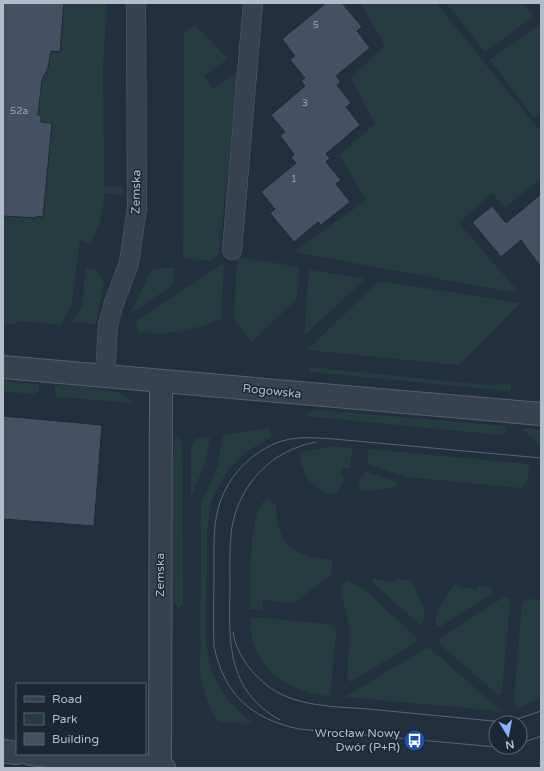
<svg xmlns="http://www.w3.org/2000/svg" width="544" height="771" font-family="'Varela Round',sans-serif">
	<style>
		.green { fill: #263c3f }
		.building { fill: #455162; stroke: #1f2835 }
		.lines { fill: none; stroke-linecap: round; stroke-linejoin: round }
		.minor-casing { stroke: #565f6c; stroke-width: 20 }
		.tertiary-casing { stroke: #565f6c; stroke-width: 24 }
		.minor { stroke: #38414e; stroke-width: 19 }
		.tertiary { stroke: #38414e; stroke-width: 22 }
		.tram { stroke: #5a6575; stroke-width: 1 }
		.labels { text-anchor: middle; stroke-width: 3; stroke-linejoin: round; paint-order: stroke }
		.number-label { font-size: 10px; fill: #98a1af }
		.street-label { font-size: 12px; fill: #b4bcc9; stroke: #1d2633 }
		.poi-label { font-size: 12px; fill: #b4bcc9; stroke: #1d2633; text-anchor: end }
	</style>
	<rect width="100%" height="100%" fill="#242f3e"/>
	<path class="green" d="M3 3H107L103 69 104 187H124V195L105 193 100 223 90 244 80 240 72 304 61 325 18 321 14 324 3 323Z
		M361 3H436L541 132V178L505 208 492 193 459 223 516 289 512 292 294 252 366 200 339 155 375 124 351 77 385 46Z
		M446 3H523L534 16 485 52Z
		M541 23V112L534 118 490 60Z
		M195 25 228 59 204 76 213 89 238 72 219 254 210 261 183 258 184 32Z
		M237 257 299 267 297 299 251 342 234 320Z
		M224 263 221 319C186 332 175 335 138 332L136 321Z
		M86 267 97 270 104 284 96 324 72 322 82 307Z
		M175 268 173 285 130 314 152 269Z
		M309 270 365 279 305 335 306 303Z
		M379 281 520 303 459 365 307 350Z
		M310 367 485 385 511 384V391L309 372Z
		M3 381 39 384V391L33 394 3 391Z
		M55 385C80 388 116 384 134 403L58 397 55 395Z
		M318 410 506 426V433L502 435 305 416 308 412Z
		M270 428 272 437C253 446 233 460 222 480 214 492 209 508 208 523 206 539 207 556 207 572 207 607 200 648 216 680 224 698 238 712 253 724L218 722C209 706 202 690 200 671L201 504 218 465 223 435Z
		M523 428 541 430V445L525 432Z
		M175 437H178L182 443 183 605H180V609L174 602 173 461Z
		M210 437 206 461 191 498V446L195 439Z
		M332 446 352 448 350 468H343L341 471 344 479 336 495C312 492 303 475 299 453Z
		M368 449 529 464 527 483 521 488 408 477 371 466 367 460Z
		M367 472 396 482 398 486 374 491 359 490C357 485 361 474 367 472Z
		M268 499 276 506C276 545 296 557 332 560L331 576 293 603 263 600 262 610 250 609C251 590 247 504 268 499Z
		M375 577 376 580 396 582 397 579 412 581 425 610 422 625 418 623 373 583 372 579Z
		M348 580 365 590 417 638 416 642 351 682 347 678 350 628 341 593 342 583Z
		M457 584V587L477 589 478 586 490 587 493 591 491 594 441 626H437L435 622 439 607 453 586Z
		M504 597 509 599 510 603 502 692 499 696 440 644 439 639Z
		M526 599 541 600V697L516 709 514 696 522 603Z
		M251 617 328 624 334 627 336 632 330 696C286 693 247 665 251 617Z
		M426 648 432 650 501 711 345 697Z"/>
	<path class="building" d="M3 3H64L60 52 51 51 48 68 42 80 38 115H41V122L52 123 43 217 37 216V218L3 216Z
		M326 3H342L362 27 357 31 370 48 336 76 341 82 337 85 351 103 346 107 360 125 326 154 330 158 326 162 341 180 336 184 350 202 321 225 318 222 294 242 270 213 275 209 261 192 296 163 291 158 294 154 280 136 285 132 271 115 305 86 301 81 305 78 290 60 295 56 282 39Z
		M541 194V267L521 240 501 257 472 222 492 206 506 223Z
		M3 416 102 425 94 526 3 519Z"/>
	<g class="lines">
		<defs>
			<path id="minor" d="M232 250 253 3
				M105 376 108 325 113 306 129 263 137 208 136 3"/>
			<path id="tertiary" d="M3 367 541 414
				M3 751 17 753
				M31 754 164 768
				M160 768 161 382"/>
		</defs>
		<use href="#minor" class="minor-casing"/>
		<use href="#tertiary" class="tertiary-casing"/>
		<use href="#minor" class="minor"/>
		<use href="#tertiary" class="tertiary"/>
		<path class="tram" d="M233 632C237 659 260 685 285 696 311 707 341 707 368 709 410 713 451 717 493 721L517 719 541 711
			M280 720C226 690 229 642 230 587 230 568 229 547 232 527 240 483 272 450 316 442
			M520 744 541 736
			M496 747 299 729C252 719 224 695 214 646 213 621 214 596 214 570 214 550 213 529 218 509 226 478 251 451 282 441 298 436 317 438 334 439L541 458"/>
	</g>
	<defs>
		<symbol id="bus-disc" viewBox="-11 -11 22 22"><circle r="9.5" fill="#1a4fb4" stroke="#1d2633"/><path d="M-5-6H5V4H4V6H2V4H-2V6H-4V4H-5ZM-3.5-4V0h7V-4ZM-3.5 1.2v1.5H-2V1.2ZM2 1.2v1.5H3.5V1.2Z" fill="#fff"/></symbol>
	</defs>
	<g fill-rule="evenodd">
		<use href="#bus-disc" x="402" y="728" width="25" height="25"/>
	</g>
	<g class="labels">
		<g class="number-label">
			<text x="316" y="28">5</text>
			<text x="305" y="106">3</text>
			<text x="19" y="114">52a</text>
			<text x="294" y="182">1</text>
		</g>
		<g class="street-label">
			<text transform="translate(136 192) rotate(-89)" y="4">Zemska</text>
			<text transform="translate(272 391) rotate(6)" y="4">Rogowska</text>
			<text transform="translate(160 575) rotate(-90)" y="4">Zemska</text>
		</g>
		<g class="poi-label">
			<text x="400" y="737">Wrocław Nowy<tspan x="400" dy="14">Dwór (P+R)</tspan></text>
		</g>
	</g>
	<rect width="544" height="771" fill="none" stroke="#b4bcc9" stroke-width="8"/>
	<rect x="16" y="683" width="130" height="72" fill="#1d2633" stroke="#59626f"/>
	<rect x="24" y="696" width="20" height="6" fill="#38414e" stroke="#59626f"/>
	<text x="52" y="703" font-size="12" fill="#b4bcc9">Road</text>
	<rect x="24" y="713" width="20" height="12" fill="#263c3f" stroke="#59626f"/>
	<text x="52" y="723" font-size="12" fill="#b4bcc9">Park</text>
	<rect x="24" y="733" width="20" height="12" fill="#455162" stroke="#59626f"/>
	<text x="52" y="743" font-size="12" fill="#b4bcc9">Building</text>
	<g transform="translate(508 735) rotate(170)"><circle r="19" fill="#1d2633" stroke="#59626f"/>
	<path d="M0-3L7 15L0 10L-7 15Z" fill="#8ab4f8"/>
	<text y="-6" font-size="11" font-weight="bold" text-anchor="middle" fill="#b4bcc9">N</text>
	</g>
</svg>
